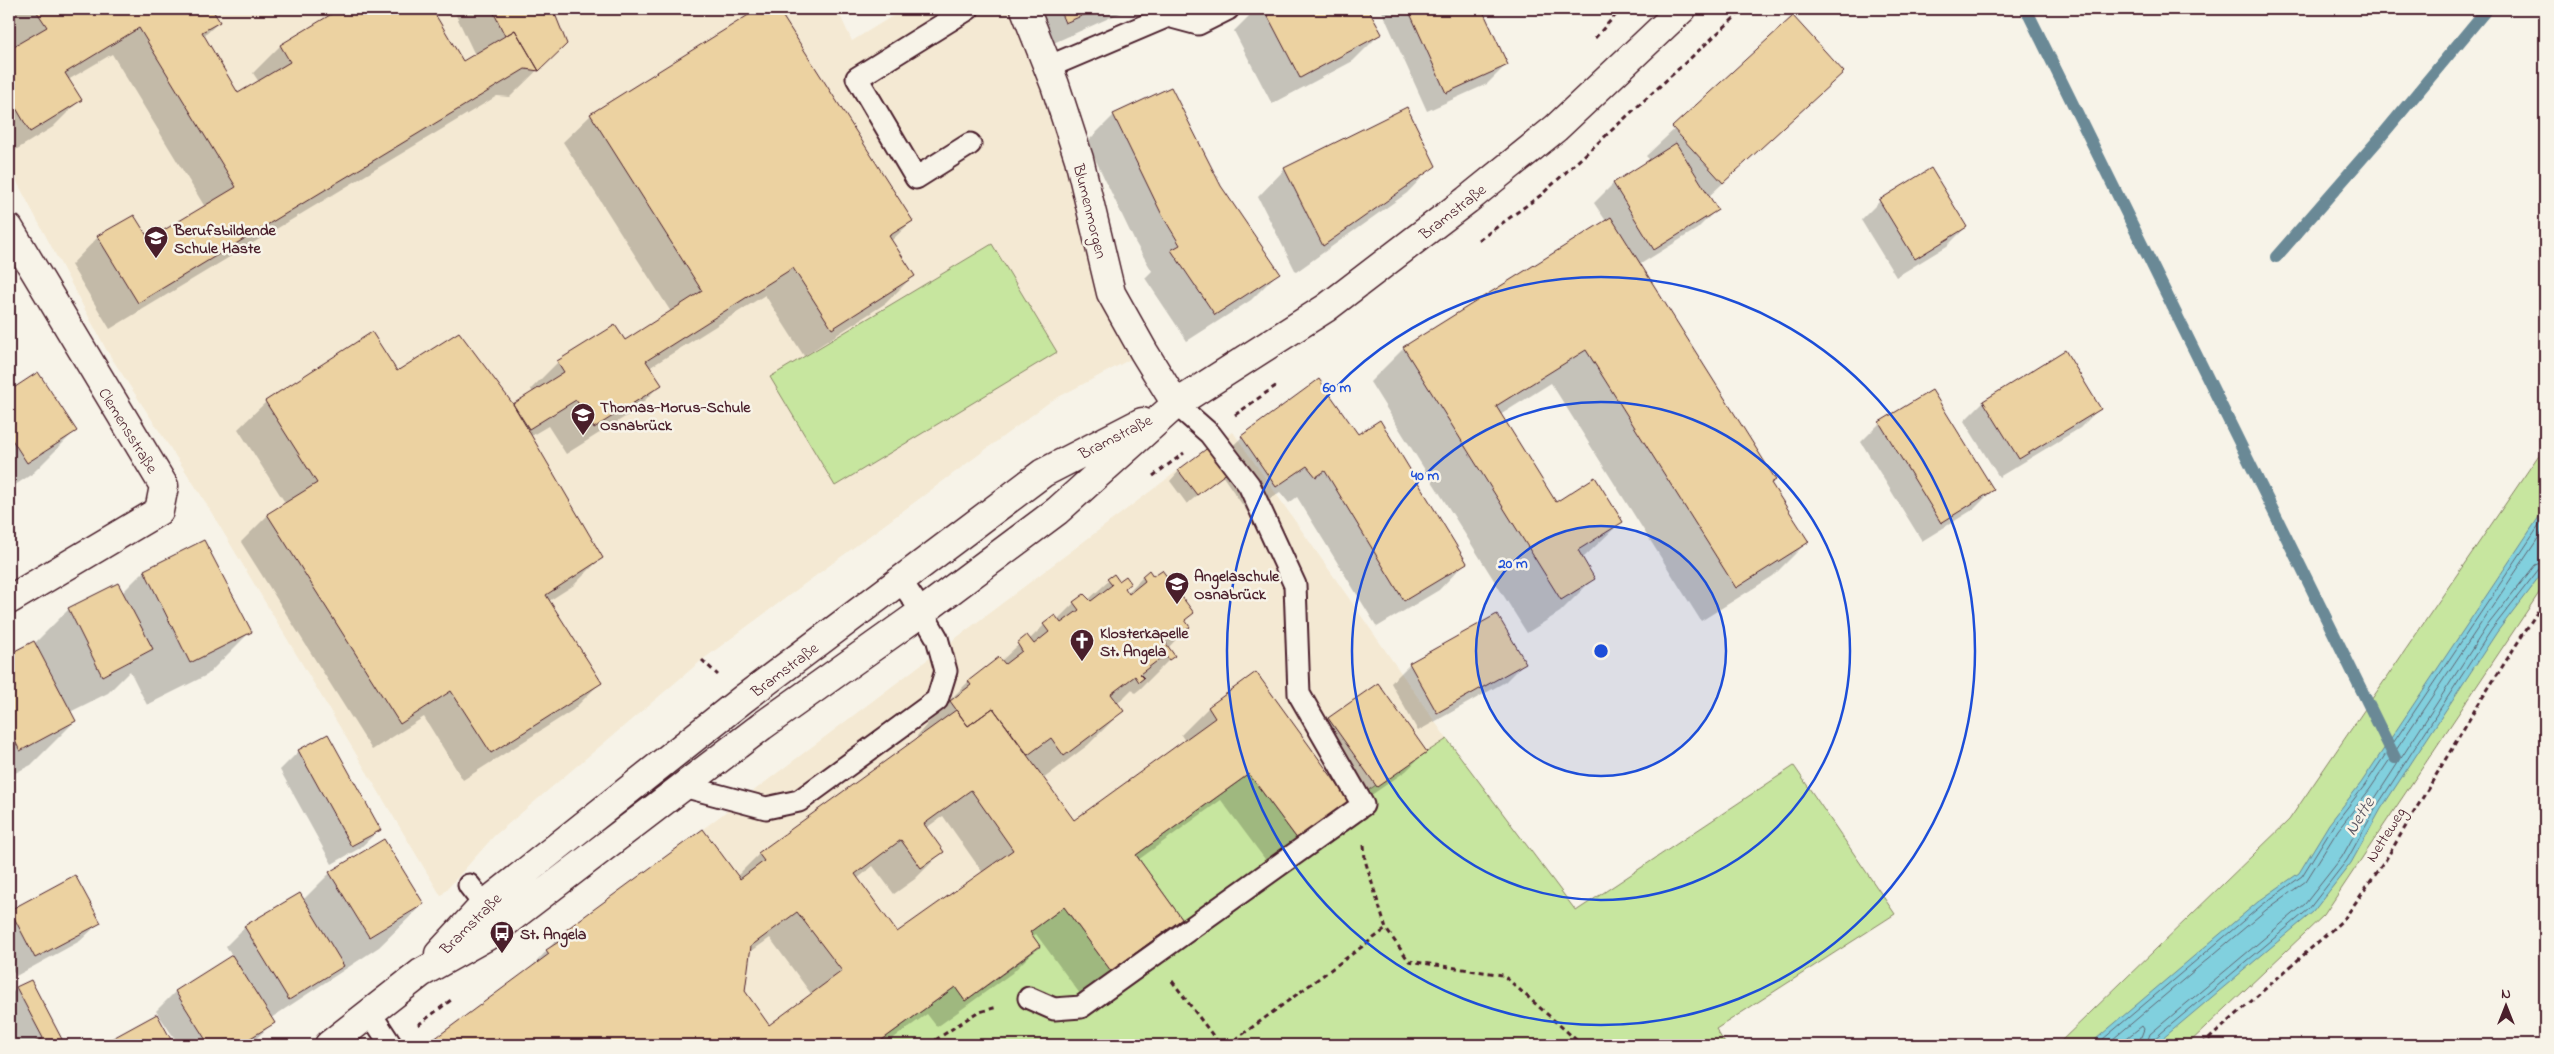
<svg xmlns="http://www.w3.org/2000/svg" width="2554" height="1054" font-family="'Indie Flower',sans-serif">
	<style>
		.built { fill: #f4e9d3 }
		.green { fill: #c7e69f; stroke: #888265 }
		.water { fill: #81d0de; stroke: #6b8996 }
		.shadow { fill: #0003; fill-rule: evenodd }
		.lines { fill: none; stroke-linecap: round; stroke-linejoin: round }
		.shore { stroke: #606673; stroke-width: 1 }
		.stream { stroke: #6b8996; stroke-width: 12 }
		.building { fill: #ecd2a1; stroke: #4a1f2b; fill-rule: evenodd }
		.service-casing { stroke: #4a1f2b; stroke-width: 25 }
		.minor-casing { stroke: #4a1f2b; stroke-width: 31 }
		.tertiary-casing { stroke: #4a1f2b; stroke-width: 31 }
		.path { stroke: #4a1f2b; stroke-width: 3; stroke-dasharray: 5 4; stroke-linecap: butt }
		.service { stroke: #f7f3e8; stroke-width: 21 }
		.minor { stroke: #f7f3e8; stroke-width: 28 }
		.tertiary { stroke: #f7f3e8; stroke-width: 28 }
		.ring { fill: none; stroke: #1d4ed8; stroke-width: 2.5 }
		.labels { text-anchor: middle; stroke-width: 5; stroke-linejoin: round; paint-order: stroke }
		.street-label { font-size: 16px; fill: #4a1f2b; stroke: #f7f3e8 }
		.poi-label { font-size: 16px; font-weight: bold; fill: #4a1f2b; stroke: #f7f3e8; text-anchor: start }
		.water-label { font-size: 18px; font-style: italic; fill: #5a5461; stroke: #f7f3e8 }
		.centre { fill: #1d4ed8; stroke: #f7f3e8; stroke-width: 2.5 }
		.ring-label { font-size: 15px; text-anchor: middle; font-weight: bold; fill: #1d4ed8; stroke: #f7f3e8; stroke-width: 5; stroke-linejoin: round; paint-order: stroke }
	</style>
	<rect width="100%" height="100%" fill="#f7f3e8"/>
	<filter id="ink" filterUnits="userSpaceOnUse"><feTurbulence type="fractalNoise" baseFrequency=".02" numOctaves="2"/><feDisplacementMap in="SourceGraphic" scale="10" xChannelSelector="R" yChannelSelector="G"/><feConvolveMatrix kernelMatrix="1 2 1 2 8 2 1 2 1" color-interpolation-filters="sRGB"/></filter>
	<g filter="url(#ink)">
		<path class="built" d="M9 9H837L852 41 904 9H1025L1144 352 1051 401 702 660 494 836 441 896 201 495 107 351 9 167Z
			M1233 432 1447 739 1576 911 1653 1045H426L549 954 546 950 565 937 563 932 703 829 1209 447Z"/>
		<path class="green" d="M992 244 1057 352 835 486 770 377Z
			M2545 446V584L2324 915 2187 1045H2057L2289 820Z
			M1447 739 1576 911 1794 766 1895 914 1716 1029 1726 1045H875L955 987 965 1001 1040 947 1030 932 1064 907 1111 971 1182 919 1136 855 1249 774 1298 840 1350 802Z"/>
		<path class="water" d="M2545 508V569L2497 632 2381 809 2351 863 2313 912 2155 1045H2089L2259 901 2299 873 2329 824 2361 783Z"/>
		<path class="shadow" d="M19 9H211L219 22 203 37 238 95 259 82 253 73 280 46 343 9H430L463 63 475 55 453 9H551L565 43 510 97 497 96 110 329 71 265 98 237 148 241 205 207 112 54 68 80 80 100 53 127 9 154V51L15 47 9 36V19Z
			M760 9H776L912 221 891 241 913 276 886 303 804 356 765 295 649 368 660 385 633 412 566 454 548 426 531 436 601 558 574 585 549 601 601 682 573 710 463 780 424 717 372 750 241 542 268 515 286 504 238 429 266 402 397 373 512 405 533 393 531 389 558 362 625 342 671 312 563 142 591 115Z
			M1020 9H1129L1038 50Z
			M1256 9H1366L1380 34 1353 61 1272 104 1234 31Z
			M1381 9H1481L1506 65 1487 84 1427 111Z
			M1793 18 1843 72 1708 197 1716 210 1697 229 1639 265 1774 480 1770 484 1807 542 1773 576 1701 621 1551 383 1500 415 1555 504 1622 521 1582 559 1594 578 1560 612 1527 633 1370 382 1404 348 1606 221 1594 203 1613 184 1651 161 1646 156Z
			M1114 115 1220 187 1278 273 1251 300 1187 341 1145 278 1152 271 1135 242 1087 142Z
			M1434 165 1407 193 1296 272 1258 197 1285 169Z
			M1880 201 1966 227 1947 246 1896 277 1861 220Z
			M2064 352 2099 409 2080 428 1999 477 1964 421 1983 402Z
			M38 373 75 431 32 474 9 489V392Z
			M1880 423 1993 490 1974 509 1922 541 1861 442Z
			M1358 435 1466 562 1439 590 1377 627 1297 497 1289 503 1280 492 1248 513 1222 475 1187 504 1170 481 1179 471 1218 460 1242 437Z
			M204 541 250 632 207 675 147 705 130 671 108 693 70 712 75 721 31 765 9 776V656L34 644 69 609 118 584 122 593 144 571Z
			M1114 576 1127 593 1143 577 1153 578 1193 613 1184 621 1188 627 1168 648 1174 655 1140 689 1135 693 1132 689 1117 704 1122 711 1088 745 1043 779 1074 822 1185 741 1181 735 1208 708 1255 674 1349 802 1270 866 1221 800 1138 860 1181 919 1154 946 1083 998 1036 934 1032 937 1039 946 1012 973 937 1027 927 1014 884 1045H428L526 973 563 933 703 831 736 877 759 854 918 738 917 736 934 716 968 682 999 659 1001 661 1027 637 1029 640 1044 625 1057 620 1074 603 1088 600ZM943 816 983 873 897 934 857 879 873 866 894 894 915 879 942 852 926 828ZM770 938 812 995 769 1027 743 991 749 953Z
			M1524 663 1505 682 1418 731 1391 683 1410 664Z
			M1329 719 1425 752 1406 771 1357 805 1310 738Z
			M299 751 379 830 360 848 332 864 280 770Z
			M330 873 423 904 379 947 271 1018 274 1022 249 1045H179L156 1011 175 992 232 956 226 946 245 927 299 895 303 900Z
			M75 877 99 923 80 941 16 976 9 963V913Z
			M30 981 64 1045H18L9 1027V996L17 988Z
			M156 1015 173 1045H103L105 1044Z"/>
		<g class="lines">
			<path class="shore" d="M2096 1045 2262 905 2302 876 2333 826 2365 785 2545 517
				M2106 1045 2266 910 2306 881 2338 830 2370 789 2545 528
				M2118 1045 2142 1026 2144 1029 2138 1045
				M2146 1045 2150 1034 2305 904 2342 857 2372 803 2487 626 2535 565 2545 561
				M2152 1045 2154 1039 2309 909 2347 860 2377 806 2492 629 2539 569 2545 567"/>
			<path class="stream" d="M2026 9 2395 758
				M2276 257 2379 139 2487 9"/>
		</g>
		<path class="building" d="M35 9H212L220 22 202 32 238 93 290 62 280 45 340 9H432L463 61 515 30 539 71 525 69 138 303 97 236 134 215 149 239 236 187 139 28 65 73 82 100 30 132 9 96V49L47 27Z
			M492 9H553L567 44 539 71 515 30 505 36Z
			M758 9H778L913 221 889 236 915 276 832 329 793 268 646 361 662 385 594 428 576 400 529 429 513 404 564 372 557 361 615 325 625 340 702 291 590 114Z
			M1059 9H1098L1065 23Z
			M1264 9H1368L1382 34 1300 78Z
			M1408 9H1482L1508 65 1446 93Z
			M1793 16 1844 72 1723 183 1672 127Z
			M1171 87 1221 186 1280 273 1215 315 1171 250 1180 245 1162 215 1113 114Z
			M1407 107 1436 166 1323 246 1284 168Z
			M1676 143 1718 210 1654 250 1613 183Z
			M1931 168 1967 227 1915 259 1879 200Z
			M1611 217 1776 480 1771 483 1809 542 1736 588 1586 350 1496 406 1556 502 1595 477 1623 522 1578 550 1595 579 1561 600 1403 347Z
			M372 332 397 371 459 332 513 404 603 558 546 595 602 683 491 753 451 691 400 724 267 514 317 483 265 401Z
			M2065 350 2101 409 2019 459 1983 401Z
			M38 372 77 431 27 463 9 435V391Z
			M1319 379 1358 434 1380 420 1467 563 1404 601 1325 471 1316 477 1307 466 1276 487 1241 436Z
			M1932 390 1994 490 1941 523 1879 422Z
			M1209 447 1228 472 1197 495 1178 470Z
			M204 540 252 632 190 663 144 570Z
			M1149 570 1153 576 1162 570 1194 613 1185 620 1190 627 1184 631 1180 626 1162 638 1175 656 1169 660 1165 655 1140 674 1144 678 1139 682 1135 676 1111 694 1124 711 1064 756 1051 738 1028 755 993 708 968 726 950 701 971 685 968 681 999 657 1005 664 1022 651 1017 643 1027 635 1034 644 1049 632 1043 624 1055 615 1061 623 1079 610 1073 602 1084 594 1091 601 1112 585 1107 579 1114 574 1119 581 1126 576 1131 583 1125 588 1129 594 1145 581 1142 576Z
			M118 583 153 649 102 676 68 608Z
			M1497 614 1526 663 1437 713 1409 663Z
			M34 641 76 721 20 751 9 729V654Z
			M1256 672 1350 802 1298 840 1249 774 1136 855 1182 919 1111 971 1064 907 1030 932 1040 946 965 1001 955 987 875 1045H426L549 954 546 950 566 937 563 932 703 829 740 879 764 861 758 853 956 710 968 726 993 708 1074 820 1215 718 1208 707ZM971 790 1013 850 897 932 855 874 901 840 921 868 944 852 924 824ZM797 912 842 971 769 1025 745 991 751 946Z
			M1378 683 1427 752 1377 787 1328 718Z
			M328 734 381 830 351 846 298 750Z
			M384 839 424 904 369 937 329 872Z
			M75 875 101 923 35 958 10 910Z
			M300 893 344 966 289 1000 244 926Z
			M232 955 275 1023 239 1045H209L175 991Z
			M31 980 65 1045H29L43 1038 16 987Z
			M157 1014 174 1045H105L104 1043Z"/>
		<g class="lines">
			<defs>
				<path id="service" d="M968 9 857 78 916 178 970 144
					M1048 67 1168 16 1198 24 1228 9
					M683 786 766 808 799 801 937 700 946 671 937 638 922 612 901 581
					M469 885 493 916
					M1029 998 1054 1009 1081 1007 1363 805 1299 694 1295 585 1249 485 1210 434 1176 404
					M370 1013 391 1045"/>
				<path id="minor" d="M1025 9 1055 85 1079 159 1111 293 1144 352 1176 404
					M9 228 164 486 159 511 9 600"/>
				<path id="tertiary" d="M439 954 484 905 743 699 1043 473 1142 422
					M329 1045 421 973 489 935 762 726 922 612 1057 511 1176 404 1326 308 1467 200 1556 128 1682 9"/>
			</defs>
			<use href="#service" class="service-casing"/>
			<use href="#minor" class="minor-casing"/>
			<use href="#tertiary" class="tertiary-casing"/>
			<path class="path" d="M1595 38 1621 9
				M1479 240 1541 195 1744 9
				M1235 415 1277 385
				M1153 476 1184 453
				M702 660 718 675
				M1364 845 1365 860 1386 929 1409 961 1503 975 1582 1045
				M1172 981 1220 1045
				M418 1025 451 1000
				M928 1045 976 1013 997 1007
				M1228 1045 1386 929
				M2202 1045 2344 919 2385 861 2479 703 2545 600"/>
			<use href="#service" class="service"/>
			<use href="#minor" class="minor"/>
			<use href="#tertiary" class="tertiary"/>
		</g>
	</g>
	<circle cx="1601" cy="651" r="125" fill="#1d4ed8" fill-opacity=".12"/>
	<g class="ring">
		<circle cx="1601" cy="651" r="125"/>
		<circle cx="1601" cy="651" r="249"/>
		<circle cx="1601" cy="651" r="374"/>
	</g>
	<defs>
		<symbol id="school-pin" viewBox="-11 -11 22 30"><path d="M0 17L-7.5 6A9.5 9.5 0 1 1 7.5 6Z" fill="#4a1f2b" stroke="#f7f3e8"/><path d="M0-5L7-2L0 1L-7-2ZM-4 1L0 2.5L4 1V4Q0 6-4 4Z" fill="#fff"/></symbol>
		<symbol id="church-pin" viewBox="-11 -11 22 30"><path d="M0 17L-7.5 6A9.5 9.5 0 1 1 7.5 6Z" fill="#4a1f2b" stroke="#f7f3e8"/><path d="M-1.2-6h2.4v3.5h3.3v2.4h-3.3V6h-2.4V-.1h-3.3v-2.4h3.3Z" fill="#fff"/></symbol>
		<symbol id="bus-pin" viewBox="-11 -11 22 30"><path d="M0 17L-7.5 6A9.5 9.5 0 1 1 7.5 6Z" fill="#4a1f2b" stroke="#f7f3e8"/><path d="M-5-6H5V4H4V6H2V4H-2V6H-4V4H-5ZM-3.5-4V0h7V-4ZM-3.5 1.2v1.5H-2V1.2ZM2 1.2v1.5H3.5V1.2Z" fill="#fff"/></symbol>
	</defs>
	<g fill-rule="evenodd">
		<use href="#school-pin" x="142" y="224" width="28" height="38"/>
		<use href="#school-pin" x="569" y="401" width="28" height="38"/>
		<use href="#school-pin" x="1163" y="570" width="28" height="38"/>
		<use href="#church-pin" x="1068" y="627" width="28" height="38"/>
		<use href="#bus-pin" x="488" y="919" width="28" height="38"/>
	</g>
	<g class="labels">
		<g class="street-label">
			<text transform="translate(1091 211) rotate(76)" y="6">Blumenmorgen</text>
			<text transform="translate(1452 211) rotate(-38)" y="6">Bramstraße</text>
			<text transform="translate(129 430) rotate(58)" y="6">Clemensstraße</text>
			<text transform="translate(1115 436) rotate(-27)" y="6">Bramstraße</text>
			<text transform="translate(784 669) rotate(-37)" y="6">Bramstraße</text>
			<text transform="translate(2385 834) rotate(-58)" y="6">Netteweg</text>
			<text transform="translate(470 923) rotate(-45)" y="6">Bramstraße</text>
		</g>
		<g class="poi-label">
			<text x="174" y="235">Berufsbildende<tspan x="174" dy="18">Schule Haste</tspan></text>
			<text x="600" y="412">Thomas-Morus-Schule<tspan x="600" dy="18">Osnabrück</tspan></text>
			<text x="1194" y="581">Angelaschule<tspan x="1194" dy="18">Osnabrück</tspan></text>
			<text x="1100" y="638">Klosterkapelle<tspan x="1100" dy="18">St. Angela</tspan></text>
			<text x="520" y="939">St. Angela</text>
		</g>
		<g class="water-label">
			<text transform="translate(2359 816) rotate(-59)" y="6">Nette</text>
		</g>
	</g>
	<circle cx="1601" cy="651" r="8" class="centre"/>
	<g class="ring-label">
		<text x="1337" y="392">60 m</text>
		<text x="1425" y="480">40 m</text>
		<text x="1513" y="568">20 m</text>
	</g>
	<rect width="2554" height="1054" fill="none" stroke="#f7f3e8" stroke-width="30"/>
	<rect x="15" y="15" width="2524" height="1024" fill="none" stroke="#4a1f2b" stroke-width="2" filter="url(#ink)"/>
	<g transform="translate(2506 1006)" stroke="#f7f3e8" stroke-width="4" paint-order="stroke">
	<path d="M0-4L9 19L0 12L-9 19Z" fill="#4a1f2b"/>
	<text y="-8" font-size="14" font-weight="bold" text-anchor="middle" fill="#4a1f2b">N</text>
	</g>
</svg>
